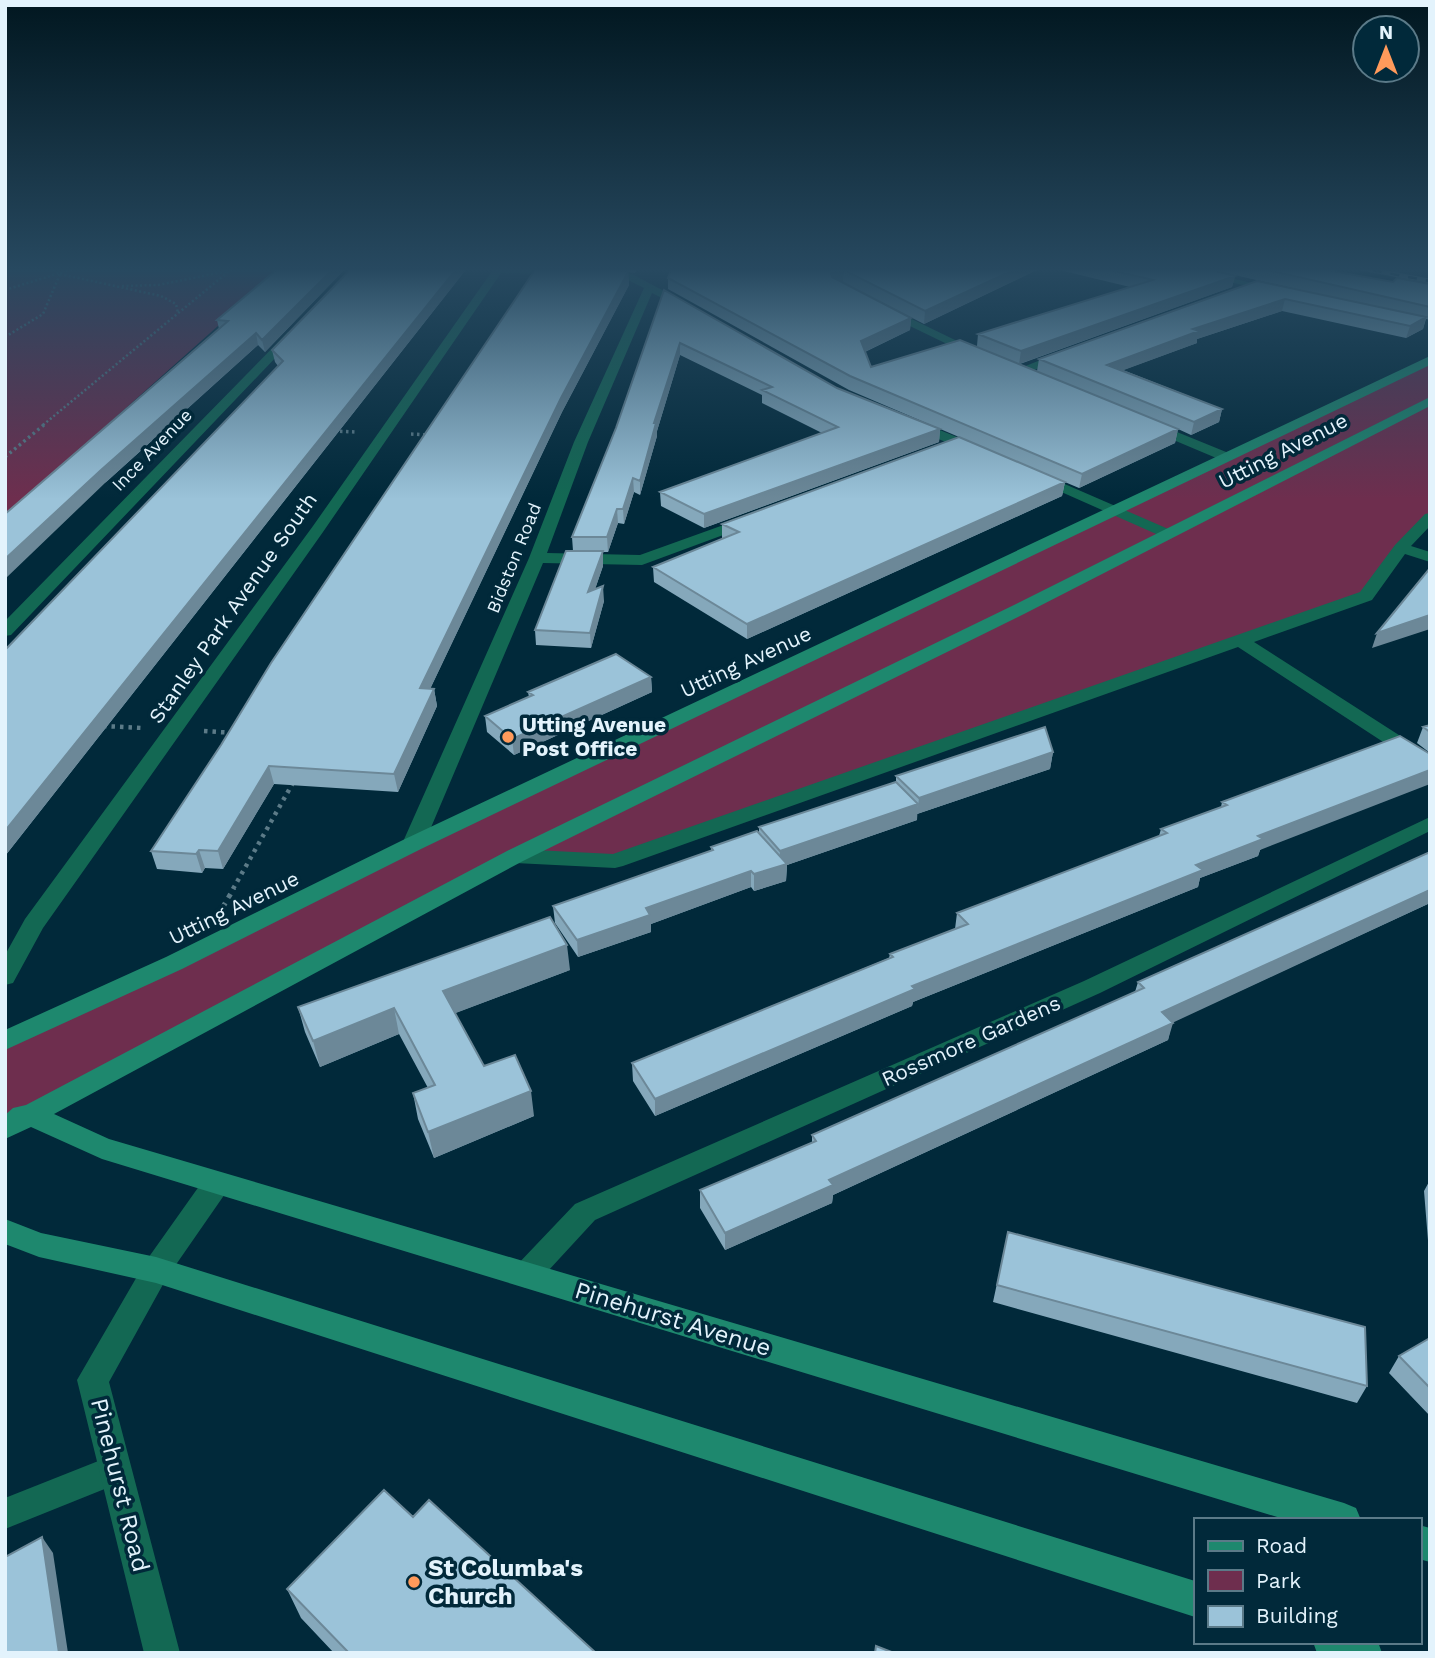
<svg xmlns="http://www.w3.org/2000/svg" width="1435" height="1658" font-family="'Work Sans',sans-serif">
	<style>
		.built { fill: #0f3445 }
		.green { fill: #6e2e4e }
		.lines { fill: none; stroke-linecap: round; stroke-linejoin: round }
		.path-far3 { stroke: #5c7b88; stroke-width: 2.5; stroke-dasharray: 2 2.5; stroke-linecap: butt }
		.path-far2 { stroke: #5c7b88; stroke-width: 3.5; stroke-dasharray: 2.5 3.5; stroke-linecap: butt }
		.path-far1 { stroke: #5c7b88; stroke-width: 4.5; stroke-dasharray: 3.5 5; stroke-linecap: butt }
		.path { stroke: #5c7b88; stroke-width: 5; stroke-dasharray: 4.5 6; stroke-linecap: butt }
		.lane { fill: #136853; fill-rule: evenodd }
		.street { fill: #136853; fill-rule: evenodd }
		.secondary { fill: #1e886e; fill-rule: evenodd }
		.rail-casing { stroke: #8aa3af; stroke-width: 4.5 }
		.rail { stroke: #01293a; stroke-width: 2.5; stroke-dasharray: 9; stroke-linecap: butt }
		.wall { fill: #85a8bb; fill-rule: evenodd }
		.shaded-wall { fill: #6c8898 }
		.building { fill: #9bc3d9; stroke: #6c8898; stroke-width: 2 }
		.poi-dot { fill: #ff9a5b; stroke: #01293a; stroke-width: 2.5 }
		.labels { text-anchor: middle; stroke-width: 7; stroke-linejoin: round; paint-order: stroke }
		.far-street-label { font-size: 18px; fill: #e3f3fc; stroke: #01293a }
		.street-label { font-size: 21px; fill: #e3f3fc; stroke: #01293a }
		.poi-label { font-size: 21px; font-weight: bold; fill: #e3f3fc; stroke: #01293a; text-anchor: start }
		.near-street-label { font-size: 24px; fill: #e3f3fc; stroke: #01293a }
		.near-poi-label { font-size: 24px; font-weight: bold; fill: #e3f3fc; stroke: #01293a; text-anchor: start }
	</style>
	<rect width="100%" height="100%" fill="#01293a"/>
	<path class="built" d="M1339 267H1391L1430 275V285Z"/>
	<path class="green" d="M5 267H284L5 516Z
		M1430 360V517L1366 596 615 861 515 857 31 1115H5V1041Z"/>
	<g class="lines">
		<path class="path-far3" d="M60 274 161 296 176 304 178 313
			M122 286 158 285 228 271
			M5 290 79 267
			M5 337 43 314 60 274 49 267
			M43 425 234 267"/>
		<path class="path-far2" d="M334 431 356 432
			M411 434 430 435
			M5 457 45 424"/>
		<path class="path-far1" d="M103 726 143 728
			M204 731 234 733
			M233 889 294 781"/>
		<path class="path" d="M223 907 234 888"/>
		<path class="lane" d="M116 1454 127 1458 131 1469 127 1480 5 1529V1498Z"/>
		<path class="street" d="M495 267 562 268 567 271 562 274 501 273 323 532 43 928 13 983 5 985V955L25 919 313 526Z
			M1162 267H1182L1279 289 1274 292Z
			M601 270 632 274 694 307 684 309 652 293 588 442 547 553 640 555 743 518H753L756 521 753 524 642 565 543 563 424 844 421 849H405L402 844 529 558 574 442 644 288 626 279 597 275 596 273Z
			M883 309H891L984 354 974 357 883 313Z
			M288 332 298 334 11 635 5 636V621Z
			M1066 350 1070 351V357L1023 374H1015L1013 371Z
			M915 420 984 448 986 451 979 455 974 454 910 427V421Z
			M1150 421 1231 454 1233 457 1226 461 1221 460 1145 428V422Z
			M1037 472 1173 531 1176 534 1173 537H1163L1032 479 1030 476Z
			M1430 513V526L1411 546 1430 552V562L1405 554 1372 600 1254 642 1430 755V770L1423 768 1238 647 623 866 615 868 515 863 507 861 504 856 507 851 515 849 613 854 1360 592 1395 545 1425 514Z
			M1430 817V831L1100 993 595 1220 536 1284 526 1288 516 1284 511 1275 516 1266 575 1204 1084 981Z
			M217 1172 227 1175 231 1183 227 1191 166 1279 109 1382 180 1653H144L77 1380 146 1261 207 1175Z"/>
		<path class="secondary" d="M1430 356V365L421 849 182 969 5 1050V1030L166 957 405 839Z
			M1430 397V406L1026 613 523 861 54 1114 109 1139 1344 1503 1356 1508 1361 1520H1287L102 1159 31 1127 5 1139V1115L13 1108 26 1105 507 851 1014 605Z
			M5 1219 41 1233 156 1257 1195 1581V1617L156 1283 39 1257 5 1244Z
			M1419 1525 1430 1528V1562L1419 1559Z
			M1313 1642H1378L1382 1653H1317Z"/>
		<defs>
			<path id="rail" d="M1355 267 1430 281"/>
		</defs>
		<use href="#rail" class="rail-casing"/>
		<use href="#rail" class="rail"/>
	</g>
	<path class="wall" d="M280 267H347L265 352 258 345 105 483 219 329 217 320Z
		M353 267H468L5 856 278 366 275 362 272 350Z
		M537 267H638L635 273 615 270 628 272 629 285 562 412 430 689H434L437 706 398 792 274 784 223 869 205 868 202 873 157 869 151 851Z
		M672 267H1043L924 324 842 282 911 318 910 330 865 352 871 367 977 346 978 334 1130 287 1047 267H1309L1393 282 1430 284V320L1426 319 1423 329 1406 338 1282 311 1197 339V343L1123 370 1222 409 1219 422 1191 435 1178 429 1175 443 1079 488 1034 469 1065 482 1062 496 747 639 654 582 653 567 724 539 722 538V524L959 437 849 390 668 289V278ZM1221 272 1323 295 1257 281 1039 359 1037 371 1020 364 1232 287 1235 276Z
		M664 290 837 388 940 429 939 442 704 528 661 506 660 492 822 433 762 403V395L680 355 657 431V436L640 495 634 492 624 524 618 523 608 552H603V566L595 589 604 601 591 648 536 645 535 630 573 551 572 537 616 428Z
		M651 677 652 692 514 755 487 732 485 716 529 697 528 692Z
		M1430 725V753L1417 743 1423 727Z
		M1400 736 1260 850 1258 856 1200 878 1198 887 913 1002 912 1006 655 1116 633 1081 632 1063 889 958 890 954 955 929 957 913 1159 836 1161 829 1221 807 1222 802Z
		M1053 752 1050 769 917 814V820L787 865 786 881 754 891 751 887 651 924V932L578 957 555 923 553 906 711 851V847L759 833V827L896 782V776Z
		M1430 852V903L1172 1022 1168 1040 833 1195 832 1203 725 1250 700 1208V1190L812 1143V1135L1135 992 1138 982Z
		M570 970 455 1013 484 1066 534 1116 434 1158 418 1119 413 1093 428 1088 399 1034 320 1067 305 1032 298 1007Z
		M1430 1180V1265L1424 1191Z
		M1008 1232 1367 1386 1357 1403 993 1302Z
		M1430 1338V1416L1389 1373 1399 1356Z
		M413 1517 596 1653H334L301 1618 287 1589Z"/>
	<path class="shaded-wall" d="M335 267H347L265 352 262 340Z
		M458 267H468L5 856V831Z
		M1020 267H1043L924 324 925 311Z
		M844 270 843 282 831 285V273Z
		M628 272 629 285 562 412 422 706 420 688 561 398Z
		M1235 276 1232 287 1019 364 1021 351Z
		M1285 299 1282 311 1197 339V343L1105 377 1107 365 1193 329Z
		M1426 317 1423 329 1406 338 1410 326Z
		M911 318 910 330 860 354 861 341Z
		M256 333 258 345 105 483 5 579V559L101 470Z
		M680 343V355L657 431V436L640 495V481L654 423Z
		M1222 409 1219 422 1191 435 1194 422Z
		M940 429 939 442 704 528V514Z
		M1178 429 1175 443 1079 488 1082 474Z
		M633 478 634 492 624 524 623 509Z
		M1065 482 1062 496 747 639V624Z
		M617 509 618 523 608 552 607 537Z
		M603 551V566L589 607 588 592Z
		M603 586 604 601 591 648 590 633Z
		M1430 615V629L1372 648 1377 633Z
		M651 677 652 692 514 755 512 739Z
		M434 689 437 706 398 792 394 774Z
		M1053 752 1050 769 917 814 919 798Z
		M269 766 274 784 223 869 218 851Z
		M1430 770V784L1260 850 1258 856 1200 878 1198 887 913 1002 912 1006 655 1116V1099L912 986 1196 865 1258 836Z
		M918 804 917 820 787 865 786 881 754 891V874L779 866 780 851Z
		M199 850 205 868 202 873 196 854Z
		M751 871V887L651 924V932L578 957 577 940 646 908Z
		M1430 890V903L1157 1030 1162 1012Z
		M567 945 570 970 448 1016 443 991Z
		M394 1008 399 1034 320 1067 313 1041Z
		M1173 1023 1168 1040 833 1195 832 1203 725 1250V1233L829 1180Z
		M531 1091 534 1116 434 1158 428 1132Z
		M42 1537 53 1553 68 1653H59Z"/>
	<path class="building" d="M280 267H335L262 340 256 333 101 470 5 559V514L228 321 217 320Z
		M353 267H458L5 831V650L283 361 272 350Z
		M537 267H601L628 272 561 398 420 688 434 689 394 774 269 766 218 851 199 850 196 854 151 851 221 745 271 663Z
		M672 267H1020L925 311 844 270 831 273 832 277 911 318 861 341 871 367 960 340 1178 429 1082 474 850 376 668 278Z
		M1098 267H1199L1235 276 1021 351 978 334 1153 280Z
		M1255 267H1309L1393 282 1397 278 1430 284V307Z
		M1257 281 1426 317 1410 326 1285 299 1193 329 1199 331 1107 365 1222 409 1194 422 1039 359Z
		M664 290 837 388 940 429 704 514 660 492 838 427 762 390 772 387 680 343 654 423H656L640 481 633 478 623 509H617L607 537H572L616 428Z
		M959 437 1065 482 747 624 653 567 739 532 722 524Z
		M566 551H603L588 592 603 586 590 633 535 630Z
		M1430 568V615L1377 633Z
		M616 654 651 677 512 739 485 716 533 695 528 692Z
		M1430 725V732L1423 727Z
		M1045 727 1053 752 919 798 896 776Z
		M1400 736 1430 754V770L1258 836 1263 839 1196 865 1203 870 912 986 915 989 655 1099 632 1063 893 957 890 954 968 924 957 913 1167 833 1161 829 1227 805 1222 802Z
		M896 782 918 804 780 851 759 827Z
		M757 831 787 864 754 874 751 871 646 908 650 915 577 940 553 906 713 850 711 847Z
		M1430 852V890L1162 1012 1173 1023 829 1180 833 1185 725 1233 700 1190 816 1141 812 1135 1144 988 1138 982Z
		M550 917 567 945 443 991 484 1066 515 1055 531 1091 428 1132 413 1093 435 1085 394 1008 313 1041 298 1007Z
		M1008 1232 1365 1327 1367 1386 997 1285Z
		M1430 1338V1388L1399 1356Z
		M384 1490 413 1517 429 1500 596 1653H349L287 1589Z
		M42 1537 59 1653H5V1557Z
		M876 1646 894 1653H875Z"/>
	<linearGradient id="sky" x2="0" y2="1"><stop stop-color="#011720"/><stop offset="0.54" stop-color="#274960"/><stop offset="1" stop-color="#274960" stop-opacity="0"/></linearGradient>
	<rect width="1435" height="499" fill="url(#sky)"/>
	<g class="poi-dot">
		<circle cx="508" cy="737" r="7"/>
		<circle cx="414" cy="1582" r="7"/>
	</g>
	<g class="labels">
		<g class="far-street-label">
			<text transform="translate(152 450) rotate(-46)" y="6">Ince Avenue</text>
			<text transform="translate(514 558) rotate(-68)" y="6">Bidston Road</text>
		</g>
		<g class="street-label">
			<text transform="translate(1283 451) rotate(-27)" y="7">Utting Avenue</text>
			<text transform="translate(233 608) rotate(-55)" y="7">Stanley Park Avenue South</text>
			<text transform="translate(746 662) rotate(-25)" y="7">Utting Avenue</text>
			<text transform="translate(234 908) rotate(-26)" y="7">Utting Avenue</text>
			<text transform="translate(971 1041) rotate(-24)" y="7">Rossmore Gardens</text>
		</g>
		<g class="poi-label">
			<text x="522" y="732">Utting Avenue<tspan x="522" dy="24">Post Office</tspan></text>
		</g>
		<g class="near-street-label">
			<text transform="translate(673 1319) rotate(17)" y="8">Pinehurst Avenue</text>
			<text transform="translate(120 1485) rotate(76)" y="8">Pinehurst Road</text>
		</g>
		<g class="near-poi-label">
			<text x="428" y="1576">St Columba's<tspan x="428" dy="28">Church</tspan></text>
		</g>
	</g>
	<rect width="1435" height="1658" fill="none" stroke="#e3f3fc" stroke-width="14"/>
	<rect x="1194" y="1518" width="228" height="126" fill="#01293a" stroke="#5b7a88" stroke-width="2"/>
	<rect x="1208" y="1541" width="35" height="10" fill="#1e886e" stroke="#5b7a88" stroke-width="2"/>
	<text x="1256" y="1553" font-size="21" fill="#e3f3fc">Road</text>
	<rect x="1208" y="1570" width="35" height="21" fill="#6e2e4e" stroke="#5b7a88" stroke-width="2"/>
	<text x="1256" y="1588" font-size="21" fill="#e3f3fc">Park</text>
	<rect x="1208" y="1606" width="35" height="21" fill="#9bc3d9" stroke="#5b7a88" stroke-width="2"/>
	<text x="1256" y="1623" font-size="21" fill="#e3f3fc">Building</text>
	<g transform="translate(1386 49)"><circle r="33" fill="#01293a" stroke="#5b7a88" stroke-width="2"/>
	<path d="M0-5L12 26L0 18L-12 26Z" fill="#ff9a5b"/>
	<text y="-10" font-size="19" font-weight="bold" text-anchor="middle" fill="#e3f3fc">N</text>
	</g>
</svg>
